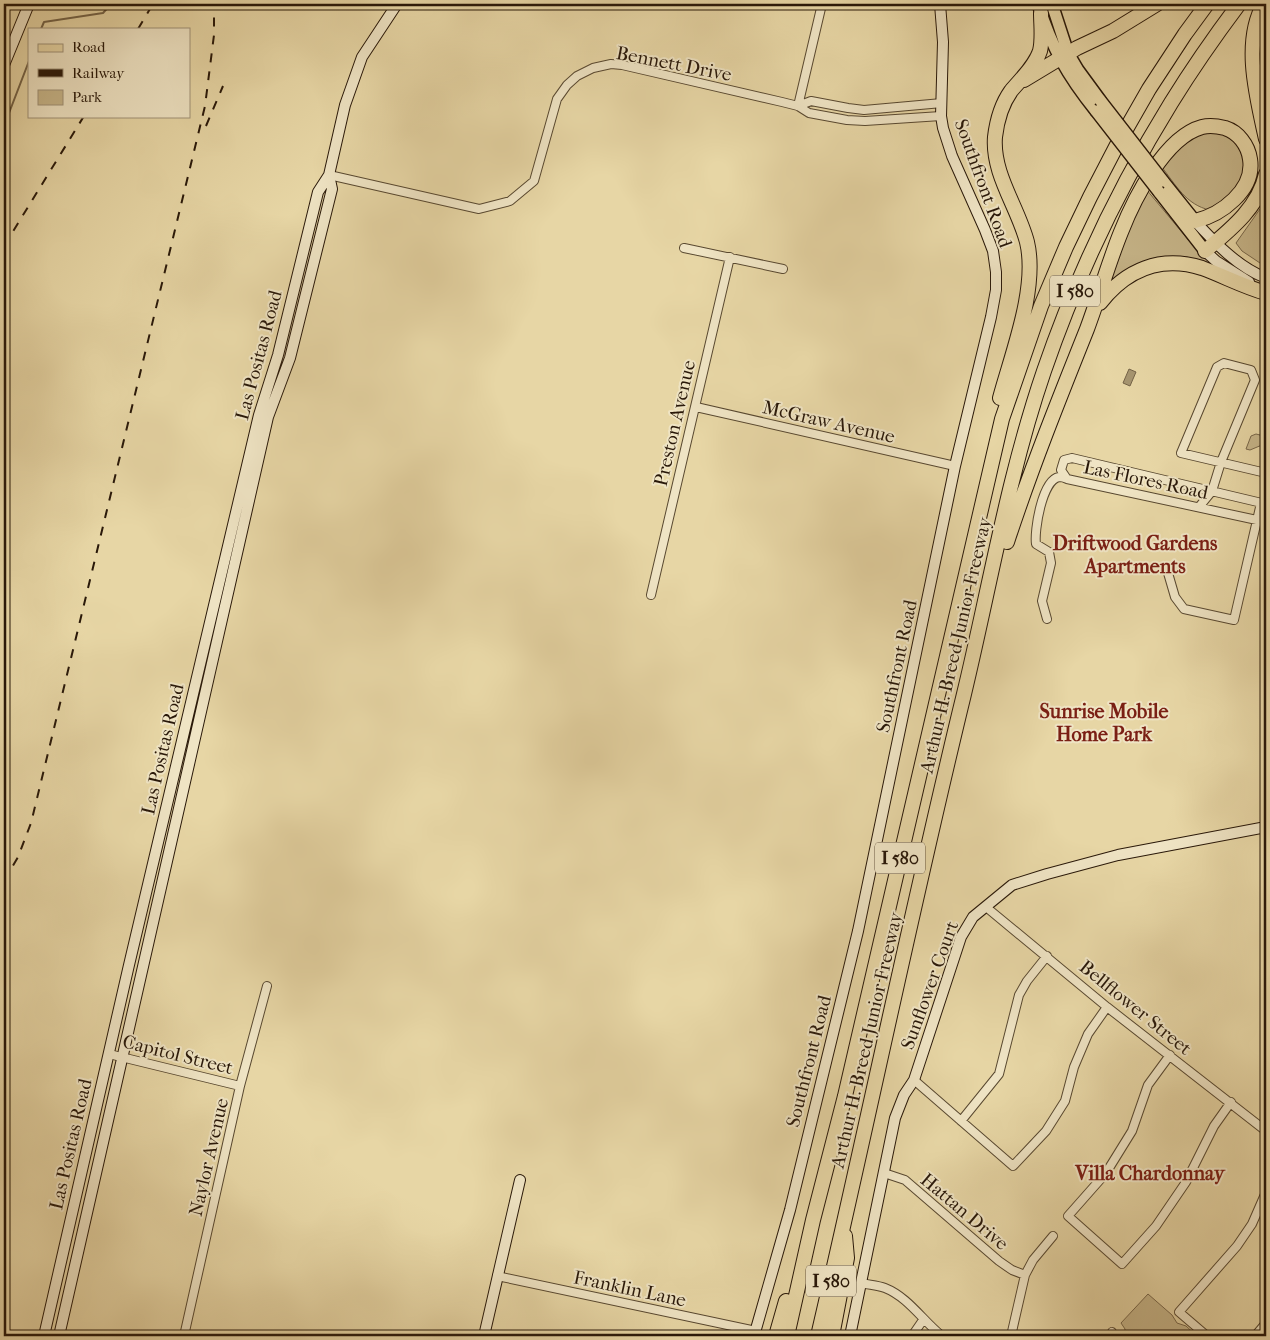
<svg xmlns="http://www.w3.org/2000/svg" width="1270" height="1340" font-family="'IM FELL French Canon',serif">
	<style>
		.green { fill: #c7b68a; stroke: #78674a }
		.water { fill: #a69570; stroke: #746347 }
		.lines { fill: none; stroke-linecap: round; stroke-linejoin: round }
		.stream { stroke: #746347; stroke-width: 2 }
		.street-casing { stroke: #584830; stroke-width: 10 }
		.secondary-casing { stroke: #291809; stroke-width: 12 }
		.primary-casing { stroke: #291809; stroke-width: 14 }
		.highway-casing { stroke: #291809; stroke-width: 16 }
		.street { stroke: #efe4c4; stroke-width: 8 }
		.secondary { stroke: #efe4c4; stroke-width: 10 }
		.primary { stroke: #e7d6a5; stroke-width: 11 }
		.highway { stroke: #e7d6a5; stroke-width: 14 }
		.rail { stroke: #291809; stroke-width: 2; stroke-dasharray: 9 9; stroke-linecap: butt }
		.primary-bridge-casing { stroke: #291809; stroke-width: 14; stroke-linecap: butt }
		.primary-bridge { stroke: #e7d6a5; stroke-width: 11 }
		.labels { text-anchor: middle; stroke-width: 4; stroke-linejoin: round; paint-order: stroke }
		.shield { fill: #efe4c4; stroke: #645541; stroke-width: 1 }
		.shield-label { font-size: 18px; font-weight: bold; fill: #291809 }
		.street-label { font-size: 19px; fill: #291809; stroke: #efe4c4 }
		.neighbourhood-label { font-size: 20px; font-weight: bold; fill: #7a1f14; stroke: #efe4c4 }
	</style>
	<rect width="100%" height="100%" fill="#e7d6a5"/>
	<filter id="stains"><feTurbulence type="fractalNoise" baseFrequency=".004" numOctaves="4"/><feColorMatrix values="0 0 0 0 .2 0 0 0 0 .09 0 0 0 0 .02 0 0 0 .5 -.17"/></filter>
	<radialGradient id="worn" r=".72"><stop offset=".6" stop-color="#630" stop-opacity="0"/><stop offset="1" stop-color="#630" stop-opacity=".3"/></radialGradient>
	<path class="green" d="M1222 131 1241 143 1247 166 1237 188 1210 210C1186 205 1176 185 1161 166L1171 154 1200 132Z
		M1146 189 1190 242 1226 274 1206 264 1187 257 1152 260 1099 300Z
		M1260 209 1266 210V267L1242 251 1236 243Z
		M1256 434 1260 435 1263 439 1262 445 1250 450 1246 449 1251 436Z
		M1148 1294 1172 1315 1177 1323 1186 1326 1197 1336H1125V1329L1121 1323Z"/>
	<path class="water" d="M1129 369 1136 372 1130 386 1123 383Z"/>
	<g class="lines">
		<path class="stream" d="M41 29 44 22 103 13 111 4
			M4 126 29 61"/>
		<defs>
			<path id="street" d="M798 106 811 101 848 108 864 110 942 103
				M798 106 822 4
				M329 175 479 209 510 201 534 181 557 99 567 85 577 76 593 68 611 64 622 65 782 102 798 106 809 113 847 120 865 121 941 116
				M684 248 783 269
				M696 407 955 466
				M1266 504 1072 458 1064 460 1061 470 1067 479 1266 522
				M1199 507 1212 491 1221 462 1255 380 1251 370 1224 363 1217 367 1181 453 1266 473
				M1168 573 1175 597 1184 609 1234 620 1261 503
				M651 595 730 257
				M1047 619 1042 601 1051 563 1049 552 1036 544C1034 531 1042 480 1059 477 1060 477 1065 478 1067 479
				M986 907 1107 1007 1266 1131
				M109 1054 240 1086
				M1170 1055 1148 1085 1132 1131 1106 1173 1068 1216 1122 1264 1156 1226 1186 1182 1214 1126 1231 1102
				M914 1080 1013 1166 1046 1131 1065 1101 1074 1067 1088 1034 1107 1007
				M961 1121 999 1074 1019 995 1027 981 1047 956
				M884 1173 905 1180 999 1261 1012 1270 1025 1275
				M497 1276 756 1331
				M861 1283C869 1285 877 1285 885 1288 908 1297 923 1321 942 1336
				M184 1336 240 1086 267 986
				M912 1336 923 1320
				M1011 1336 1025 1275 1033 1260 1053 1236
				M1110 1336 1112 1332
				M1207 1336 1179 1312 1237 1246 1252 1224 1266 1192
				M1255 1336 1266 1323"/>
			<path id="secondary" d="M4 7 5 4
				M4 65 29 4
				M1195 221C1215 243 1238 267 1266 278
				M1205 251 1216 261 1249 282
				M44 1336 129 965 259 415 278 355 318 192 329 175 345 105 362 57 397 4
				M59 1336 268 417 290 358 332 189 329 175
				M484 1336 520 1180
				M754 1336 790 1210 858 931 955 466 991 317 996 290V272L993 251 985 230 952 156 943 128 941 116 943 42 940 4
				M850 1336 895 1118 904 1095 914 1080 961 937 973 917 1012 885 1047 874 1118 855 1266 827"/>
			<path id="primary" d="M1038 4C1052 48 1067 75 1096 111
				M1052 4 1068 53 1078 70 1100 100
				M1163 181 1195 221
				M1159 192 1205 251"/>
			<path id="highway" d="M1264 4C1242 42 1257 98 1266 139
				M1024 80 1077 48 1113 31 1157 4
				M1205 251C1230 230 1259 207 1266 174
				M1100 303C1126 270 1160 255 1202 268 1224 276 1244 287 1266 293
				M1000 398C1012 353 1038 288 1027 242 1018 207 992 174 995 137 997 120 1001 105 1011 91 1021 79 1035 66 1040 51 1043 39 1041 25 1041 13
				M1007 542C1031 469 1059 399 1087 329 1099 297 1108 264 1121 232 1134 199 1165 137 1202 127 1210 125 1217 126 1225 128 1238 132 1248 145 1250 159 1255 190 1221 215 1195 221
				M776 1336 786 1301
				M787 1336 813 1220 845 1096 1002 419 1041 306 1066 247 1090 197 1117 145 1149 89 1185 34 1207 4
				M818 1336C868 1122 912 907 964 694 990 586 1008 476 1044 371 1076 278 1119 187 1171 103 1192 69 1215 36 1239 4
				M832 1336 847 1258 845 1236"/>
		</defs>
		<use href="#street" class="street-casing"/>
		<use href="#secondary" class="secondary-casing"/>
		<use href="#primary" class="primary-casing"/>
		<use href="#highway" class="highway-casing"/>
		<use href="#street" class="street"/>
		<use href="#secondary" class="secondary"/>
		<use href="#primary" class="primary"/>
		<use href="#highway" class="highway"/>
		<path class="rail" d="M138 29 153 4
			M206 126 223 86
			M4 246 84 116
			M4 881 18 857 31 823 205 106 214 35V4"/>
		<defs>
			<path id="primary-bridge" d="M1100 100 1163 181
				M1096 111 1159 192"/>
		</defs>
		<use href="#primary-bridge" class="primary-bridge-casing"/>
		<use href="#primary-bridge" class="primary-bridge"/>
	</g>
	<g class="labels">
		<g class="shield">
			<rect x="1050" y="275.5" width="50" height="31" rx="4"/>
			<rect x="875" y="842.5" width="50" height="31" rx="4"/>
			<rect x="806" y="1265.5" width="50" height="31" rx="4"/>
		</g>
		<g class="shield-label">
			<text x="1075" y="297">I 580</text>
			<text x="900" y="864">I 580</text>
			<text x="831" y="1287">I 580</text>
		</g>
		<g class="street-label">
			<text transform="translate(674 63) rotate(11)" y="7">Bennett Drive</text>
			<text transform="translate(984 183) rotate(70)" y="7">Southfront Road</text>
			<text transform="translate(258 355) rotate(-75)" y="7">Las Positas Road</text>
			<text transform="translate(829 421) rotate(13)" y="7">McGraw Avenue</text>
			<text transform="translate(674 423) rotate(-77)" y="7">Preston Avenue</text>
			<text transform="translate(1146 479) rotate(12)" y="7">Las Flores Road</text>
			<text transform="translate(955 645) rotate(-77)" y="7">Arthur H. Breed Junior Freeway</text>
			<text transform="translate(896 666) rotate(-78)" y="7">Southfront Road</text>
			<text transform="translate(162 749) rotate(-77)" y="7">Las Positas Road</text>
			<text transform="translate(929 985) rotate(-70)" y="7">Sunflower Court</text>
			<text transform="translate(1136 1007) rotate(39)" y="7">Bellflower Street</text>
			<text transform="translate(866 1040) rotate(-77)" y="7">Arthur H. Breed Junior Freeway</text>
			<text transform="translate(178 1054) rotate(14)" y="7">Capitol Street</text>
			<text transform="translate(808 1061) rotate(-76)" y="7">Southfront Road</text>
			<text transform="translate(70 1144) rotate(-77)" y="7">Las Positas Road</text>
			<text transform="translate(208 1157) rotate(-77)" y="7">Naylor Avenue</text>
			<text transform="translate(965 1211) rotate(40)" y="7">Hattan Drive</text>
			<text transform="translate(630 1288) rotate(12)" y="7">Franklin Lane</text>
		</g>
		<g class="neighbourhood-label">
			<text x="1135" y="550">Driftwood Gardens<tspan x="1135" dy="23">Apartments</tspan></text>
			<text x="1104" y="718">Sunrise Mobile<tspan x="1104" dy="23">Home Park</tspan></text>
			<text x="1150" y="1180">Villa Chardonnay</text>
		</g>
	</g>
	<rect width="1270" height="1340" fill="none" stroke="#e7d6a5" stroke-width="20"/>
	<rect x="5" y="5" width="1260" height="1330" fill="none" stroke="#291809" stroke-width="2.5"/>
	<rect x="10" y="10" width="1250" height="1320" fill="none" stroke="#291809"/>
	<rect x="28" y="28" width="162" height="90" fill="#efe4c4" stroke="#a09279"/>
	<rect x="38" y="44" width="25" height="8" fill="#e7d6a5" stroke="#a09279"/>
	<text x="72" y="52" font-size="15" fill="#291809">Road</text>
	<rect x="38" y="69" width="25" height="8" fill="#291809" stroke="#a09279"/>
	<text x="72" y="78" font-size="15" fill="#291809">Railway</text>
	<rect x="38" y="90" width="25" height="15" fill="#c7b68a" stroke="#a09279"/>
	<text x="72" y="102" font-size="15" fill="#291809">Park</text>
	<rect width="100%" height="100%" filter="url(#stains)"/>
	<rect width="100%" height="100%" fill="url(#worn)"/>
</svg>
